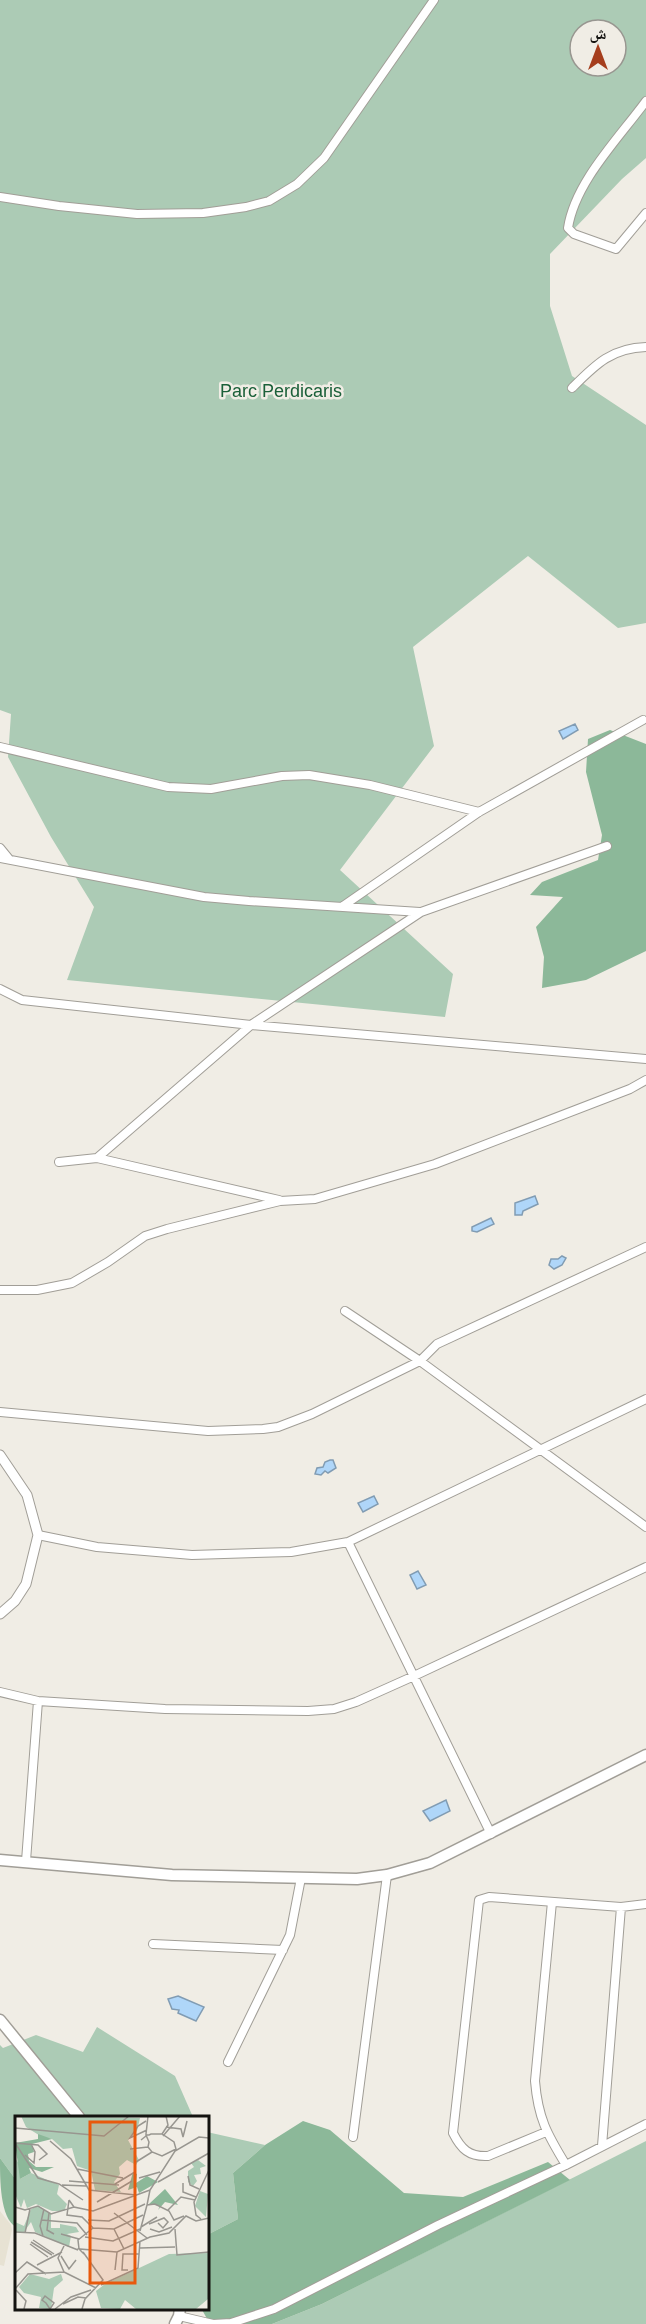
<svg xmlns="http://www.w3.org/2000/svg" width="646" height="2324" font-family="Arial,'Noto Naskh Arabic',sans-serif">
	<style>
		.built { fill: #e7e2d3 }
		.green { fill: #accbb5; fill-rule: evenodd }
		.forest { fill: #8cb899 }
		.water { fill: #afd6f9; stroke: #819cb3; stroke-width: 1.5 }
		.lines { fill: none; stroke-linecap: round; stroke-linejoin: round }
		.minor-casing { stroke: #a19e97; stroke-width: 10 }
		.tertiary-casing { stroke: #a19e97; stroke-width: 11 }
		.secondary-casing { stroke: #a19e97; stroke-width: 13 }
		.minor { stroke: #fff; stroke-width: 8 }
		.tertiary { stroke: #fff; stroke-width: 9 }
		.secondary { stroke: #fff; stroke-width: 10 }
		.labels { text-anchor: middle; stroke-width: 5; stroke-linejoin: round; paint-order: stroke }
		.park-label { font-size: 18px; fill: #1b6039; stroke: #f0ede5 }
		.inset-road { fill: none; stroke: #989690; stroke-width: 1.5 }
		.view { fill: #e8590c; fill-opacity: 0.15; stroke: #e8590c; stroke-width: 3 }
		.inset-edge { fill: none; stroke: #151411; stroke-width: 3 }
	</style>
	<rect width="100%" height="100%" fill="#f0ede5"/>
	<path class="built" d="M0 2211 11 2225 12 2230 4 2266 0 2265Z"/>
	<path class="green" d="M0 0H646V158L622 179 550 254V306L572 376 646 425V623L618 628 528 556 413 647 434 746 340 870 453 974 445 1017 67 980 94 907 51 837 8 757 11 714 0 710ZM580 30H616V66H580Z
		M97 2027 175 2076 193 2117H16V2180L0 2158V2045L3 2048 36 2035 83 2052Z
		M207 2132 265 2145 233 2173 238 2219 207 2235Z
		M646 2141V2324H272L322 2304Z"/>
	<path class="forest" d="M610 730 646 744V951L586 980 542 988 544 957 536 927 563 897 530 895 542 882 598 860 602 835 586 772 588 739Z
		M303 2121 330 2130 404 2193 463 2197 548 2162 570 2180 322 2304 272 2324H210L201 2308H207V2235L238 2219 233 2173 265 2145Z
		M0 2158 16 2180V2227C0 2218 0 2180 0 2158Z"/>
	<path class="water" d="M575 724 578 730 563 739 559 731Z
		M535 1196 538 1204 523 1211 522 1215H515V1203Z
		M491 1218 494 1224 477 1232 472 1231V1227Z
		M562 1256 566 1258 562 1265 554 1269 549 1265 551 1259H558Z
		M330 1460H333L336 1468 328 1473 325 1471 321 1475 315 1474 317 1468 323 1467 325 1462Z
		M374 1496 378 1504 363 1512 358 1503Z
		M418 1571 426 1585 417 1589 410 1575Z
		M446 1800 450 1811 430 1821 423 1811Z
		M178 1996 204 2007 196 2021 178 2013 179 2010 172 2009 168 1999Z"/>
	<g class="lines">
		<defs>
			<path id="minor" d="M646 101C619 138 575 182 568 228L574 234 616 249 646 213
				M0 197 59 206 137 214 203 213 246 207 269 201 297 184 324 158 434 0
				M572 388C595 365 611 348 646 347
				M0 747 168 787 211 789 282 776 309 775 370 785 479 812
				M0 848 9 859
				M0 858 204 897 249 901 420 912
				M343 906 479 812 643 720
				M0 989 22 1000 251 1025 646 1059
				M97 1158 251 1025 421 912 607 846
				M59 1162 97 1158 279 1200
				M0 1290H37L72 1283 108 1262 145 1236 167 1229 280 1201 315 1199 435 1164 630 1089 646 1080
				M345 1311 420 1361 646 1527
				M0 1412 208 1431 263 1429 278 1427 312 1414 420 1361 437 1344 646 1247
				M38 1535 97 1547 192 1555 291 1552 348 1542 646 1399
				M348 1542 491 1834
				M0 1692 38 1701 165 1709 308 1711 334 1709 356 1702 414 1676 646 1567
				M26 1861 38 1701
				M552 1902 535 2081C538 2118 547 2134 566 2165
				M153 1944 283 1950
				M228 2062 290 1935 301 1878
				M546 2132 488 2156C469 2157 461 2149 453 2133L479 1900 489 1897 621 1907 646 1904
				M353 2137 387 1875
				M602 2146 621 1907
				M179 2316 213 2324 231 2323 274 2309 438 2225 566 2165 646 2124"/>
			<path id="tertiary" d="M0 1455 27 1495 38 1535 26 1584 15 1601 0 1614"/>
			<path id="secondary" d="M0 1860 172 1875 357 1879 387 1875 430 1863 646 1755
				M0 2020 79 2117
				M175 2324 179 2316 180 2308"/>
		</defs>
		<use href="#minor" class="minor-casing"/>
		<use href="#tertiary" class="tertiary-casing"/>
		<use href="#secondary" class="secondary-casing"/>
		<use href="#minor" class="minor"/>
		<use href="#tertiary" class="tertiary"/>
		<use href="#secondary" class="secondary"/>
	</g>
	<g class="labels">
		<g class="park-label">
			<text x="281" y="397">Parc Perdicaris</text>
		</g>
	</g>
	<g transform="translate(15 2116)">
		<rect width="194" height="194" fill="#f0ede5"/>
		<path d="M6 0 125 2 122 15 113 24 124 44 121 49 112 44 104 51 105 58 99 66 106 76 80 74 76 55 62 50 57 32 48 33 37 23 27 21 11 11ZM0 42 6 51 5 63 16 57 44 69 42 78 52 88 49 95H37L21 88 12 92 9 83 6 92 0 78ZM183 44 191 50 185 52 186 58 179 59 182 65 178 70 173 66V55L179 51 176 47ZM185 75 193 78 191 101 180 90ZM23 90 36 98V112H45V108L61 111 64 116 52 118 56 120 54 131 20 116 16 106 9 116H0V106L9 110 16 93ZM193 137V183L181 193H121L110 184 105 193 86 192 81 175 90 168 154 138ZM15 158 34 163 46 158 48 164 39 172 36 193 24 192 26 181 9 177 4 171Z" fill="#accbb5"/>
		<path d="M23 18 37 23 17 28 19 36 13 38 14 45 21 51H39L27 56 14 52 16 57 5 63 0 27 23 23ZM118 56 122 58 121 67 132 60 143 66 124 77 122 71 113 74ZM150 73 163 89 150 86 143 94 145 90 134 88Z" fill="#8cb899"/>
		<path class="inset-road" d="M131 5 123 10 115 22 132 14M151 11 166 13 168 21 172 5M0 12 89 20 114 0M147 18 153 9 151 0M148 20 165 0M126 24 131 20V19H134L136 18H147L159 26 161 33 147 40 137 36 133 31 134 26 131 19V18L133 0M35 25 56 43 74 74 121 79M0 27 23 62 44 68 68 84M0 27 23 29 32 38 24 44M115 33 133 31M10 39 19 47 20 36 16 28M121 46 137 36M62 53 108 62M173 60 175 69 184 73M124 62 145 56M54 65 104 69M143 66 194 37M168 67V76L181 81M100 68 120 56M47 69 71 70M54 84 59 91 78 95 135 74M54 84 52 99 67 101 78 112 63 124 64 133M82 86 117 65M132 89 135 74 160 35 184 21 194 22M0 91 10 94 23 90 36 98 59 91M153 94 166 81 180 84M34 97 32 114 39 118M99 97 132 122M186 103 181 99 179 86 194 54M26 104 62 107 72 119M73 104 94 105 130 88M134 108 149 102 153 106 148 112 143 107M126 111 142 101M78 112 99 113 128 99M99 113 109 133M135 113 144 116 157 111M160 113 162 139 194 136M125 115 132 89 140 88 154 95 159 104 169 100M0 116 20 117 63 134M10 117 15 93M46 118 64 123M28 120 25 110 29 93M70 121 98 125 125 113M18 124 39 138M16 126 37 139M15 128 33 141M125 132 160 131M69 138 64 133 102 136 135 121 154 117 171 100 181 105 194 102M46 140 54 153 61 144M22 149 47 136M100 154 102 136M113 154H107L108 138H124M49 156 81 172M0 157 12 146 31 158M86 169 123 152 125 125M0 173 13 158 49 156 43 142 49 130M1 174 11 185 9 193M48 188 63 181 71 182M34 193H35L39 187 30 180 27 184 31 187 35 193M40 193 56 181 76 174M67 193 70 183 88 164 68 136"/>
		<path class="view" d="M75 6H120V167H75Z"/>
		<rect width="194" height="194" class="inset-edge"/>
	</g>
	<g transform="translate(598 48)"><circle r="28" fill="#f0ede5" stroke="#989690" stroke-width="1.5"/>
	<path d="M0-4.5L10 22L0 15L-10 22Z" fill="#a53e1d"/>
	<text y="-9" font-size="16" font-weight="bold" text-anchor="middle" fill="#151411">ش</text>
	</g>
</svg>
